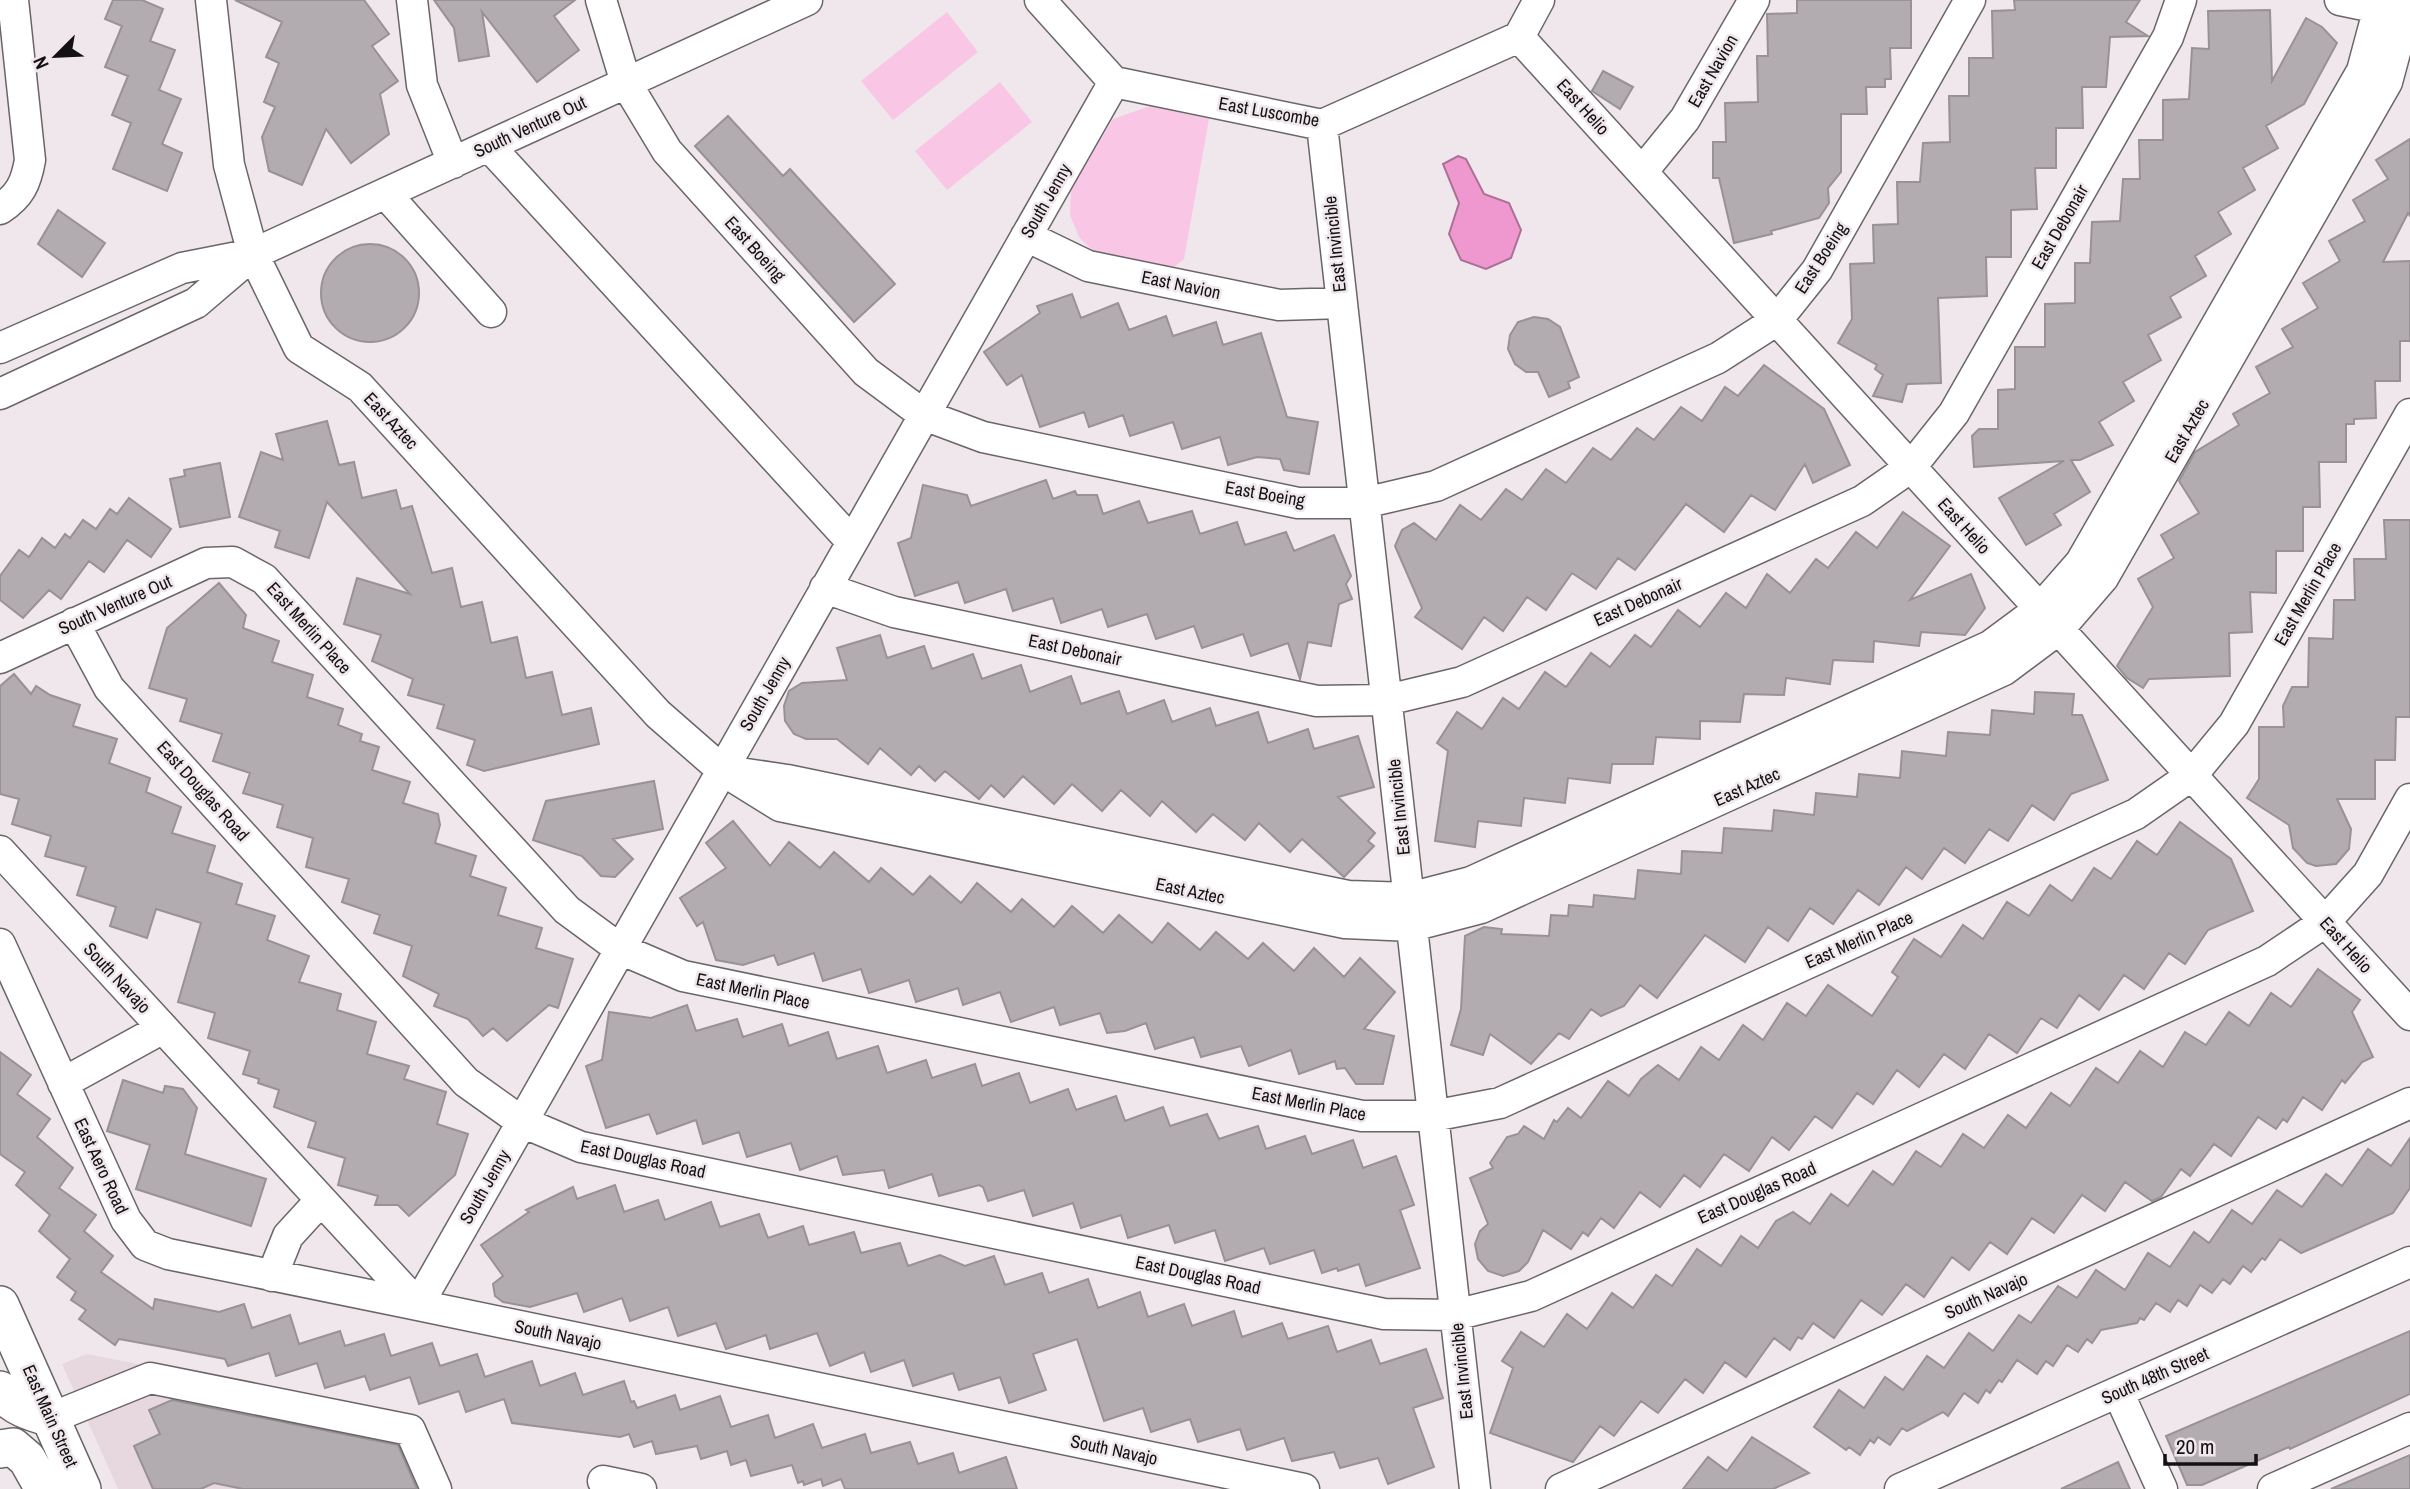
<svg xmlns="http://www.w3.org/2000/svg" width="2410" height="1489" font-family="'Archivo Narrow',sans-serif">
	<style>
		.built { fill: #e7d8e0 }
		.green { fill: #f9c7e5 }
		.water { fill: #ee98cf; stroke: #ac7096; stroke-width: 2 }
		.building { fill: #b2abaf; stroke: #989195; stroke-width: 2 }
		.lines { fill: none; stroke-linecap: round; stroke-linejoin: round }
		.minor-casing { stroke: #6b6569; stroke-width: 33 }
		.major-casing { stroke: #6b6569; stroke-width: 40 }
		.minor { stroke: #fff; stroke-width: 30 }
		.major { stroke: #fff; stroke-width: 37 }
		.labels { text-anchor: middle; stroke-width: 5; stroke-linejoin: round; paint-order: stroke }
		.street-label { font-size: 18px; fill: #131112; stroke: #efe7ec }
	</style>
	<rect width="100%" height="100%" fill="#efe7ec"/>
	<path class="built" d="M87 1354 423 1420 454 1489H118L62 1364Z"/>
	<path class="green" d="M947 12 978 52 893 120 861 81Z
		M1000 82 1032 122 947 190 915 151Z
		M1150 106 1209 119 1184 259 1173 268 1092 250 1079 237 1070 215 1071 190 1113 119Z"/>
	<path class="water" d="M1458 156 1466 159 1484 194 1509 203 1521 230 1511 258 1486 269 1461 260 1449 234 1459 203 1443 164Z"/>
	<path class="building" d="M113 0H142L163 9 150 41 175 50 159 90 181 99 162 144 182 153 167 191 113 169 131 123 112 115 128 76 105 67 122 26 105 19Z
		M235 0H364L389 34 372 46 398 81 380 94 389 134 351 163 326 129 302 185 269 171 262 137 275 107 264 102 279 63 266 57 282 22Z
		M434 0H575L554 16 579 50 537 82 482 12 489 56 459 61 454 28Z
		M1797 0H1911V48H1890L1891 79H1885V87H1866L1867 114H1841V172L1828 188 1829 203 1819 218 1771 231 1772 234 1734 243 1719 178H1713V142H1726L1725 103 1758 102 1757 56H1768L1767 14 1797 13Z
		M2014 0H2140L2126 22 2148 36 2110 37 2106 87H2082L2083 128H2056V168H2035L2037 209 2011 210V257H1986L1987 296 1938 298 1941 383 1907 384 1902 402 1873 396 1883 375 1875 369 1877 365 1838 343 1852 319 1850 264 1874 263 1873 225 1898 224 1897 182H1920L1923 143 1950 142 1949 96H1969V58H1993L1992 11 2015 10Z
		M2270 10 2272 81 2306 18 2322 27 2337 43 2304 104 2266 126 2278 148 2243 168 2255 190 2218 212 2231 234 2195 256 2206 276 2170 297 2181 317 2148 335 2161 360 2123 382 2134 401 2099 422 2113 445 2080 460H2071L2090 492 2054 514 2061 525 2026 545 1999 498 2064 461 1974 467 1972 436 1979 429H1998V390L2015 389V347H2045V304L2075 303V263H2090L2092 222 2120 221 2123 179H2140L2139 140H2163V100L2189 99 2192 48 2209 49 2208 11Z
		M1603 71 1633 87 1620 109 1592 91Z
		M728 116 783 176 790 169 895 284 854 322 695 146Z
		M2410 139V216L2408 213 2383 262 2410 261V341H2400V381H2375L2376 418 2354 419V424H2346V462H2319L2320 507H2303V551H2276V593L2250 592 2252 632 2229 633 2230 676 2149 679 2143 688 2127 678 2117 666 2153 607 2138 579 2174 558 2161 535 2199 513 2179 481 2195 452 2239 425 2233 414 2270 393 2256 367 2293 347 2282 329 2318 308 2303 283 2340 261 2329 241 2365 221 2353 200 2388 179 2376 160Z
		M58 210 105 243 82 277 38 244Z
		M321 293a49 49 0 1 1 98 0a49 49 0 1 1-98 0Z
		M1072 294 1081 318 1118 303 1129 330 1166 316 1173 336 1216 322 1223 345 1261 333 1287 417 1318 422 1309 474 1284 470 1280 459 1257 457 1228 465 1220 437 1182 449 1173 422 1130 436 1123 415 1089 427 1084 412 1040 427 1022 375 1007 385 984 352 1040 313 1037 306Z
		M1534 317 1548 319 1560 327 1579 377 1568 382 1570 388 1549 397 1538 372H1526L1515 364 1508 349 1510 335 1518 322Z
		M1764 365 1824 409 1850 465 1813 483 1805 464 1775 510 1751 495 1724 532 1686 504 1635 570 1618 558 1596 589 1572 573 1546 610 1527 597 1503 631 1484 617 1462 649 1415 617 1422 608 1395 546 1402 530 1414 523 1436 540 1460 505 1481 520 1506 489 1522 500 1546 469 1566 483 1593 448 1611 460 1637 428 1654 440 1681 407 1702 421 1725 387 1738 396Z
		M327 421 339 465 354 462 362 498 396 490 401 509 412 506 432 573 452 568 461 607 482 602 491 643 517 637 526 678 552 672 562 715 591 708 599 744 484 771 467 765 475 740 437 728 444 705 408 695 413 679 372 661 381 635 344 624 357 578 410 594 327 502 309 558 275 547 280 531 239 517 261 452 283 460 276 434Z
		M220 463 230 517 180 527 170 479 185 476 184 470Z
		M1046 480 1053 499 1075 491 1077 495H1097L1103 514 1139 501 1148 523 1192 511 1200 534 1237 522 1245 545 1286 532 1294 551 1334 535 1351 576 1346 584 1352 599 1339 604 1331 646 1308 642 1300 679 1288 643 1251 656 1243 634 1202 648 1194 626 1156 639 1147 614 1108 627 1102 609 1061 623 1053 598 1013 611 1006 589 965 603 958 582 915 596 898 543 911 538 923 485 967 495 971 506Z
		M129 498 171 529 151 557 127 540 104 572 89 561 61 599 49 590 23 618 0 600V576L19 550 29 557 42 538 55 548 65 534 70 538 83 520 96 529 110 509 117 514Z
		M1903 512 1950 546 1910 600 1971 574 1985 608 1965 635 1921 632 1919 646 1874 641 1873 662 1833 660 1830 684 1786 678 1784 695 1744 694 1740 722 1700 721V739L1656 737 1653 764H1612L1610 783 1568 778 1565 803 1524 798 1521 826 1478 821 1475 847 1435 841 1448 751 1437 743 1457 712 1482 729 1503 698 1519 709 1545 672 1566 687 1591 653 1610 667 1635 635 1651 647 1678 610 1700 627 1726 593 1746 608 1767 574 1790 593 1816 559 1828 568 1856 532 1877 548Z
		M2384 520H2410V717H2396L2395 760H2375V799H2337L2351 829 2349 849 2336 864 2316 866 2307 863 2293 848 2289 825 2247 798 2259 779V727H2284L2283 706 2292 687H2308L2309 638 2333 639 2334 600H2355L2354 559H2386Z
		M219 583 246 615 243 628 279 641 272 662 313 675 307 697 343 709 338 725 362 734 360 741 379 747 372 770 410 782 403 803 438 814 440 825 435 843 476 856 470 876 506 888 498 915 542 928 536 948 573 959 558 1008 549 1005 507 1041 493 1028 483 1036 468 1019 434 1006 439 994 403 976 412 946 374 933 380 915 342 902 349 879 306 867 313 838 277 827 283 805 243 793 250 773 213 761 222 734 180 721 187 699 149 688 167 628Z
		M880 635 887 658 924 646 932 669 973 654 982 679 1021 665 1030 692 1071 676 1081 704 1119 691 1127 714 1164 700 1172 722 1210 708 1216 726 1258 712 1268 743 1308 729 1314 749 1358 736 1374 787 1338 797 1375 833 1368 841 1374 846 1344 877 1302 839 1290 852 1259 823 1245 840 1213 814 1196 832 1162 801 1150 816 1121 790 1102 811 1072 784 1054 804 1023 776 1004 797 991 785 979 799 945 771 935 781 919 766 911 775 880 748 868 764 837 739H806L794 734 785 721 784 706 789 691 802 683 847 680 837 648Z
		M14 674 31 694 36 686 50 695 80 705 73 726 117 739 109 763 150 778 146 792 181 807 172 833 215 846 207 872 242 884 236 904 275 916 267 940 309 956 299 982 341 994 337 1010 376 1022 367 1054 409 1066 404 1079 446 1092 437 1124 468 1134 455 1175 409 1216 398 1205H375L378 1196 338 1185 345 1158 308 1147 316 1122 274 1107 279 1090 258 1083 259 1079 243 1074 250 1051 208 1038 215 1013 178 1002 201 923 156 909 147 938 110 926 116 907 77 895 86 867 45 856 51 836 12 824 19 799 0 794V686Z
		M2035 692 2074 694 2072 715H2082L2108 780 2071 794 2054 820 2032 805 2008 841 1989 829 1965 863 1944 848 1922 879 1906 867 1879 905 1858 890 1833 924 1810 908 1788 941 1768 927 1745 962 1705 935 1657 998 1640 985 1624 1006 1601 1016 1591 1009 1569 1039 1559 1033 1531 1064 1490 1034 1483 1055 1451 1045 1461 1009 1465 936 1484 927 1502 929 1501 934 1549 936 1551 915 1568 916 1569 905 1593 907 1594 895 1635 899 1638 870 1681 874 1682 851 1722 853 1724 828 1772 831 1774 810 1814 815 1816 793 1857 797 1859 774 1900 778 1902 751 1946 756 1948 732 1990 735 1992 710 2034 714Z
		M654 781 663 829 613 839 633 859 615 877 601 876 582 856 533 840 546 801Z
		M733 821 770 866 789 842 820 868 834 852 869 882 881 868 913 895 930 876 961 903 977 883 1011 912 1022 899 1054 927 1072 906 1103 933 1119 915 1152 943 1168 923 1200 950 1216 932 1248 959 1263 943 1294 971 1314 948 1344 977 1360 958 1395 992 1364 1029 1394 1036 1383 1084H1356L1345 1068 1337 1069 1335 1061 1299 1074 1291 1050 1249 1066 1241 1046 1201 1057 1194 1037 1155 1049 1146 1023 1125 1031 1107 1033 1100 1013 1060 1025 1054 1007 1011 1022 1000 992 963 1005 958 988 916 1002 909 980 869 993 861 969 823 981 814 953 778 965 774 955 743 965 716 960 703 922 697 926 680 898 726 868 706 843Z
		M2180 822 2231 859 2253 911 2208 930 2185 964 2169 953 2144 989 2124 975 2099 1010 2079 995 2057 1028 2041 1018 2017 1053 1989 1034 1965 1069 1944 1054 1919 1087 1897 1070 1873 1104 1857 1093 1832 1128 1815 1116 1789 1150 1772 1137 1749 1171 1724 1154 1700 1187 1684 1175 1660 1207 1640 1192 1614 1228 1601 1218 1588 1236 1583 1232 1571 1249 1543 1230 1528 1262 1519 1271 1503 1276 1488 1271 1478 1259 1475 1244 1480 1231 1488 1224 1470 1178 1493 1168 1490 1163 1507 1137 1518 1134 1524 1126 1544 1139 1554 1120 1557 1122 1568 1108 1581 1118 1608 1081 1629 1096 1641 1079 1658 1065 1679 1080 1701 1047 1719 1060 1743 1025 1763 1040 1787 1003 1806 1016 1828 985 1872 1016 1898 977 1892 972 1914 939 1941 957 1963 925 1983 939 2007 902 2029 916 2050 885 2072 901 2094 868 2111 879 2137 841 2157 855Z
		M2318 969 2360 1000 2352 1012 2373 1057 2362 1062 2345 1083 2342 1080 2322 1110 2303 1097 2287 1122 2283 1119 2276 1129 2258 1117 2231 1156 2214 1144 2190 1176 2181 1169 2161 1197 2152 1201 2125 1182 2105 1211 2082 1195 2054 1233 2032 1218 2007 1254 1990 1242 1969 1270 1952 1257 1924 1297 1906 1284 1882 1315 1861 1300 1834 1338 1813 1323 1802 1339 1798 1337 1790 1350 1774 1338 1746 1377 1725 1362 1703 1393 1685 1379 1658 1413 1641 1401 1614 1436 1600 1426 1573 1462 1490 1433 1513 1368 1502 1361 1521 1332 1544 1347 1567 1314 1587 1329 1612 1293 1633 1308 1656 1275 1672 1286 1697 1249 1721 1266 1741 1236 1758 1248 1776 1221 1793 1212 1810 1224 1831 1194 1848 1206 1873 1171 1893 1185 1916 1151 1941 1167 1963 1134 1984 1148 2008 1115 2026 1128 2051 1093 2070 1106 2096 1068 2118 1083 2140 1051 2163 1067 2185 1032 2206 1045 2229 1012 2249 1026 2271 993 2291 1007Z
		M687 1005 696 1031 737 1019 743 1037 782 1024 789 1046 828 1032 837 1059 878 1046 887 1073 926 1060 932 1078 975 1064 982 1086 1019 1073 1030 1103 1068 1089 1076 1110 1116 1096 1125 1121 1163 1107 1170 1126 1207 1114 1219 1139 1258 1126 1266 1149 1305 1136 1312 1154 1353 1140 1363 1168 1396 1156 1414 1205 1400 1210 1420 1268 1366 1286 1359 1264 1338 1271 1337 1268 1322 1273 1314 1250 1270 1264 1264 1248 1225 1261 1215 1230 1175 1243 1169 1225 1128 1238 1121 1215 1081 1228 1073 1203 1033 1216 1024 1190 988 1201 983 1187 979 1185 939 1196 932 1174 889 1188 884 1170 843 1175 837 1156 800 1170 791 1143 747 1157 739 1132 703 1144 696 1120 657 1134 649 1114 606 1128 586 1066 602 1060 609 1012 651 1018Z
		M0 1052 31 1075 17 1094 50 1119 37 1137 73 1168 59 1188 96 1215 84 1231 113 1256 101 1272 153 1309 155 1299 219 1312 244 1304 252 1328 290 1315 299 1344 340 1331 345 1346 384 1334 391 1356 432 1343 440 1366 477 1354 485 1377 532 1361 540 1386 575 1373 583 1395 624 1381 631 1402 634 1401 637 1408 675 1395 680 1410 720 1396 731 1427 768 1415 775 1438 813 1424 822 1448 865 1434 871 1453 910 1442 918 1464 953 1453 959 1473 1006 1457 1017 1489H845L841 1479 823 1486 821 1479 804 1485 803 1481 798 1483 792 1465 751 1476 746 1460 731 1465 727 1451 701 1459 697 1446 656 1454 652 1441 634 1447 629 1434 620 1437 512 1423 504 1399 466 1412 459 1391 419 1404 410 1377 370 1390 365 1376 325 1388 317 1363 276 1376 269 1353 228 1366 225 1359 163 1347 119 1339 115 1345 79 1319 86 1310 71 1300 76 1292 57 1277 70 1259 39 1231 50 1215 16 1185 25 1172 0 1154Z
		M123 1080 163 1093 165 1086 183 1089 197 1108 185 1154 266 1179 251 1226 136 1189 150 1145 107 1131Z
		M2410 1138V1188L2393 1213 2301 1253 2280 1239 2265 1260 2262 1258 2251 1272 2243 1266 2230 1284 2223 1279 2212 1293 2200 1285 2187 1306 2178 1300 2170 1312 2156 1303 2144 1320 2140 1318 2137 1323 2101 1330 2092 1343 2087 1339 2078 1352 2067 1345 2053 1366 2046 1361 2037 1374 2017 1360 2002 1382 1999 1380 1990 1393 1986 1390 1978 1403 1964 1393 1948 1416 1943 1412 1907 1431 1902 1428 1890 1445 1878 1437 1874 1443 1870 1440 1860 1455 1849 1447 1846 1450 1814 1427 1839 1390 1864 1408 1885 1377 1903 1390 1927 1356 1944 1368 1969 1333 1993 1351 2019 1315 2031 1323 2058 1286 2077 1298 2096 1270 2125 1290 2148 1253 2170 1267 2194 1232 2209 1243 2232 1210 2252 1224 2277 1190 2302 1207 2326 1174 2342 1186 2368 1149 2391 1166Z
		M615 1185 624 1212 658 1200 665 1220 711 1202 720 1227 759 1214 768 1238 803 1226 809 1245 854 1232 861 1253 900 1243 908 1266 940 1255 965 1266 994 1256 1005 1285 1042 1273 1049 1293 1088 1279 1098 1308 1140 1292 1148 1317 1184 1304 1192 1326 1234 1311 1242 1337 1282 1323 1288 1339 1328 1326 1337 1352 1371 1340 1380 1364 1426 1349 1443 1398 1413 1408 1434 1467 1388 1484 1378 1458 1340 1468 1334 1452 1292 1461 1284 1438 1247 1450 1240 1429 1198 1442 1190 1419 1151 1432 1143 1408 1104 1421 1077 1339 1033 1354 1046 1390 1009 1403 1000 1377 959 1390 953 1373 913 1386 904 1360 871 1372 864 1352 830 1366 817 1333 770 1349 766 1335 726 1349 716 1323 678 1336 668 1307 630 1321 622 1298 584 1312 577 1293 530 1307 503 1302 495 1296 493 1284 503 1276 481 1245 529 1212 526 1210 573 1187 577 1199Z
		M2410 1331V1394L2290 1449 2289 1447 2202 1485H2187L2166 1436Z
		M172 1400 398 1445 417 1489H243L214 1483 201 1489H153L134 1446 160 1434 149 1410Z
		M1752 1437 1809 1473 1773 1489H1683L1708 1457 1727 1471Z
		M2410 1455V1489H2331Z
		M2118 1462 2130 1489H2061Z"/>
	<g class="lines">
		<defs>
			<path id="minor" d="M211 0 229 165 253 254 299 348 360 387 658 714 722 770 780 806 1345 923 1412 926 1481 908 2004 670 2059 629 2103 578 2387 82 2409 0
				M412 0 422 85 453 163
				M601 0 626 83 667 151 866 372 924 415 983 437 1298 503H1364L1436 486 1718 358 1777 320 1817 270 1970 0
				M1040 0 1114 82 1322 125 1519 37 1539 0
				M2340 0 2398 12
				M1519 37 2410 1015
				M1322 125 1475 1489
				M489 146 852 542
				M1642 172 1685 119 1754 0
				M386 194 491 312
				M0 209C20 196 26 183 30 160L13 0
				M1026 236 1088 266 1279 305 1342 303
				M0 348 182 268 253 254 807 0
				M0 394 196 303 251 256
				M825 588 894 612 1317 701 1387 700 1462 682 1862 501 1911 467 1954 413 2168 37 2181 0
				M74 623 109 688 466 1082 522 1122 581 1147 1384 1314 1455 1315 1531 1296 2267 961 2325 922 2368 874 2410 799
				M0 658 206 563 233 562 264 579 567 910 620 949 683 976 1362 1116H1433L1500 1103 2136 814 2192 775 2234 724 2410 414
				M733 772 787 780 1348 896 1409 898 1471 882 1990 646 2040 609 2081 562 2362 71 2381 0
				M0 851 418 1305 1304 1489
				M0 944 126 1220 145 1245 168 1254 418 1305 1114 82
				M63 1083 163 1028
				M272 1276 288 1236 321 1200
				M2118 1392 2162 1489
				M51 1418 150 1378 410 1430 436 1489
				M603 1481 641 1489
				M1561 1489 2410 1103
				M1900 1489 2410 1262
				M2273 1489 2410 1428"/>
			<path id="major" d="M0 1305 82 1489
				M0 1390C13 1407 30 1412 51 1418
				M0 1449 13 1447 27 1459 44 1489"/>
		</defs>
		<use href="#minor" class="minor-casing"/>
		<use href="#major" class="major-casing"/>
		<use href="#minor" class="minor"/>
		<use href="#major" class="major"/>
	</g>
	<g class="labels">
		<g class="street-label">
			<text transform="translate(1713 71) rotate(-60)" y="6">East Navion</text>
			<text transform="translate(1583 107) rotate(48)" y="6">East Helio</text>
			<text transform="translate(1269 112) rotate(10)" y="6">East Luscombe</text>
			<text transform="translate(530 127) rotate(-25)" y="6">South Venture Out</text>
			<text transform="translate(1046 201) rotate(-60)" y="6">South Jenny</text>
			<text transform="translate(2060 227) rotate(-60)" y="6">East Debonair</text>
			<text transform="translate(1335 244) rotate(-96)" y="6">East Invincible</text>
			<text transform="translate(755 249) rotate(48)" y="6">East Boeing</text>
			<text transform="translate(1821 258) rotate(-57)" y="6">East Boeing</text>
			<text transform="translate(1181 285) rotate(12)" y="6">East Navion</text>
			<text transform="translate(391 421) rotate(47)" y="6">East Aztec</text>
			<text transform="translate(2187 431) rotate(-60)" y="6">East Aztec</text>
			<text transform="translate(1265 494) rotate(10)" y="6">East Boeing</text>
			<text transform="translate(1964 526) rotate(48)" y="6">East Helio</text>
			<text transform="translate(2308 594) rotate(-60)" y="6">East Merlin Place</text>
			<text transform="translate(1638 602) rotate(-24)" y="6">East Debonair</text>
			<text transform="translate(115 605) rotate(-24)" y="6">South Venture Out</text>
			<text transform="translate(309 628) rotate(48)" y="6">East Merlin Place</text>
			<text transform="translate(1075 650) rotate(12)" y="6">East Debonair</text>
			<text transform="translate(765 694) rotate(-60)" y="6">South Jenny</text>
			<text transform="translate(1747 787) rotate(-24)" y="6">East Aztec</text>
			<text transform="translate(203 791) rotate(48)" y="6">East Douglas Road</text>
			<text transform="translate(1399 807) rotate(-96)" y="6">East Invincible</text>
			<text transform="translate(1190 891) rotate(12)" y="6">East Aztec</text>
			<text transform="translate(1859 940) rotate(-24)" y="6">East Merlin Place</text>
			<text transform="translate(2346 945) rotate(48)" y="6">East Helio</text>
			<text transform="translate(117 978) rotate(47)" y="6">South Navajo</text>
			<text transform="translate(753 991) rotate(12)" y="6">East Merlin Place</text>
			<text transform="translate(1309 1104) rotate(11)" y="6">East Merlin Place</text>
			<text transform="translate(643 1159) rotate(12)" y="6">East Douglas Road</text>
			<text transform="translate(101 1166) rotate(65)" y="6">East Aero Road</text>
			<text transform="translate(485 1187) rotate(-60)" y="6">South Jenny</text>
			<text transform="translate(1757 1193) rotate(-24)" y="6">East Douglas Road</text>
			<text transform="translate(1198 1275) rotate(12)" y="6">East Douglas Road</text>
			<text transform="translate(1986 1296) rotate(-24)" y="6">South Navajo</text>
			<text transform="translate(558 1335) rotate(12)" y="6">South Navajo</text>
			<text transform="translate(1462 1371) rotate(-96)" y="6">East Invincible</text>
			<text transform="translate(2155 1376) rotate(-24)" y="6">South 48th Street</text>
			<text transform="translate(50 1416) rotate(66)" y="6">East Main Street</text>
			<text transform="translate(1114 1450) rotate(12)" y="6">South Navajo</text>
		</g>
	</g>
	<g transform="translate(56 56) rotate(246)" stroke="#efe7ec" stroke-width="5" paint-order="stroke">
	<path d="M0-5L12 26L0 18L-12 26Z" fill="#131112"/>
	<text y="-10" font-size="19" font-weight="bold" text-anchor="middle" fill="#131112">N</text>
	</g>
	<path d="M2165 1454v10h91v-10" fill="none" stroke="#131112" stroke-width="3.5"/>
	<text x="2176" y="1454" font-size="21" fill="#131112" stroke="#efe7ec" stroke-width="5" paint-order="stroke">20 m</text>
</svg>
